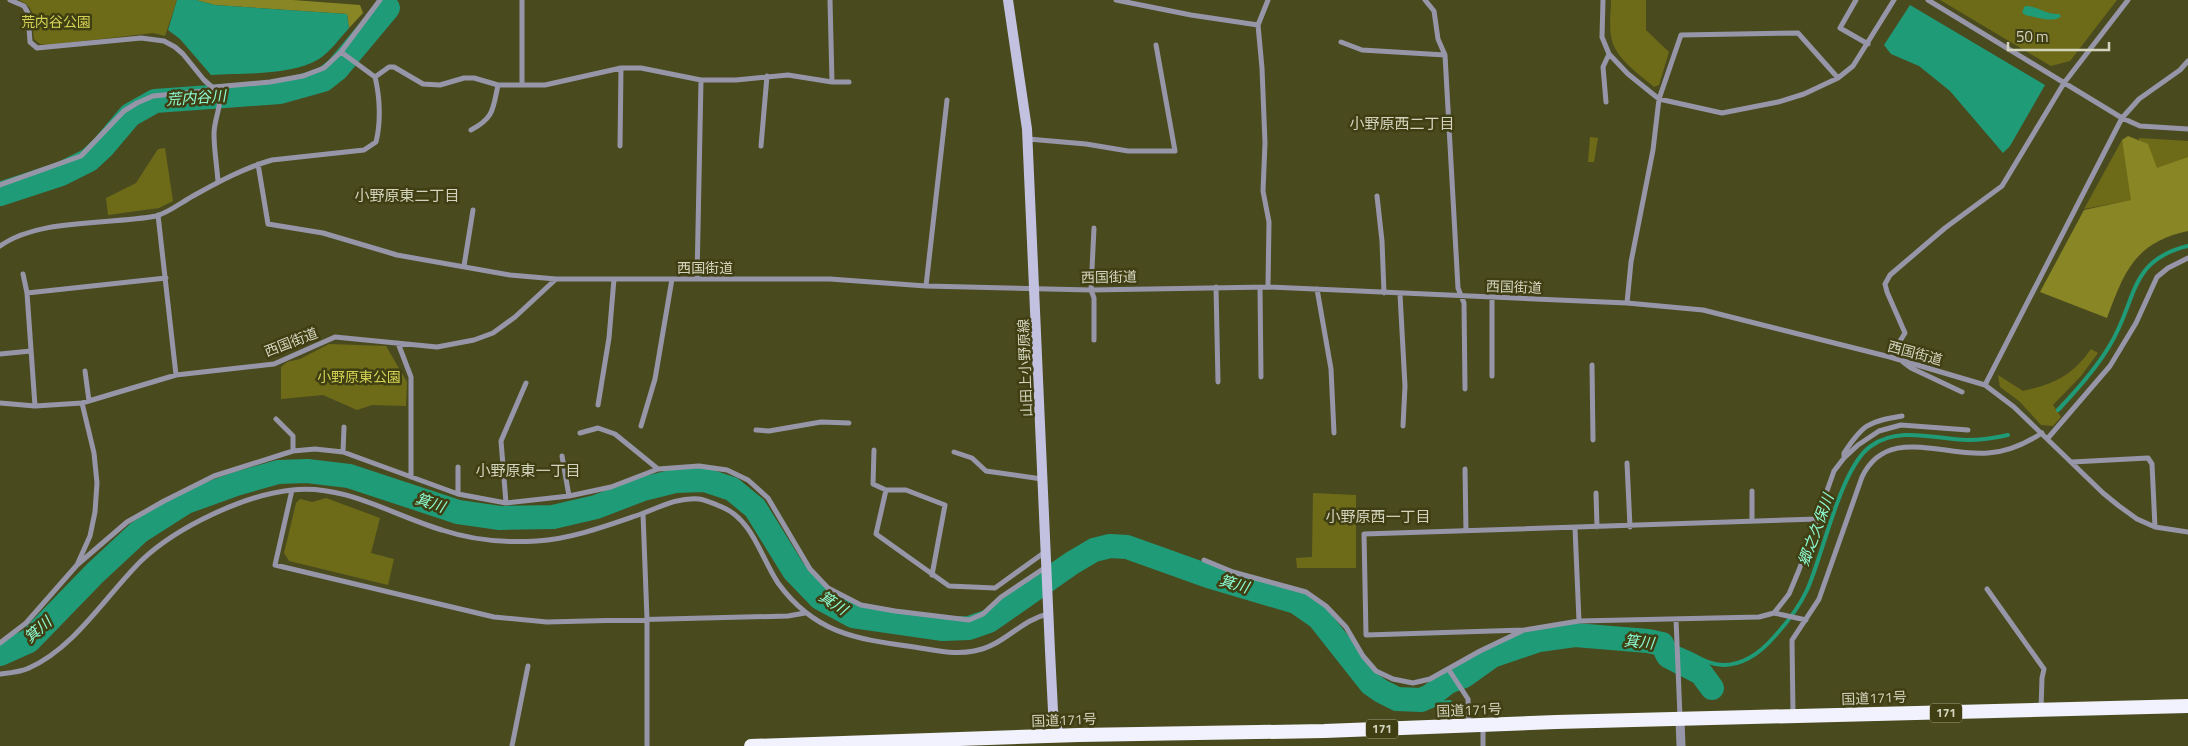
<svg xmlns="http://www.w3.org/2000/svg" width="2188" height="746" font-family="'Titillium Web','Noto Sans JP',sans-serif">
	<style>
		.green { fill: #6d6b18 }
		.forest { fill: #898725 }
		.water { fill: #1f9b78 }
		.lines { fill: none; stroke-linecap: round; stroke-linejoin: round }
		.stream { stroke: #1f9b78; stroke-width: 4 }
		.river { stroke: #1f9b78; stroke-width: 24 }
		.minor { stroke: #9796a9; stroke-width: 5 }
		.tertiary { stroke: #9796a9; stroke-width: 9 }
		.secondary { stroke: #c3c1e0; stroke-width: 10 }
		.trunk { stroke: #f2f2fe; stroke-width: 14 }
		.labels { text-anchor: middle; stroke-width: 5; stroke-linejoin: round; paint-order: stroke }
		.shield { fill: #403f14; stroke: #a7a78a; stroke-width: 1 }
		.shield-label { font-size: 12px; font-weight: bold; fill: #d3d4bd }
		.park-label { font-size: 14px; fill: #d4d254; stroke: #403f14 }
		.street-label { font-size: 14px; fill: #d3d4bd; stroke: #403f14 }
		.water-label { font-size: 15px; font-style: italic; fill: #8dfcd4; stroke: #403f14 }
		.neighbourhood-label { font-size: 15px; fill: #d3d4bd; stroke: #403f14 }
	</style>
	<rect width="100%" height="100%" fill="#4a4a1f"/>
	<path class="green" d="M19 0H177L165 36 153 33 49 45 40 44 34 39C31 22 39 9 19 0Z
		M1611 0H1646V30L1669 52 1659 85 1654 87C1638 73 1614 58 1611 36 1609 25 1611 11 1611 0Z
		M1940 0H2117L2070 61 2051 66Z
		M1590 137 1598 138 1594 162H1588Z
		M2139 138 2188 141V184L2137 181Z
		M2122 140 2132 200 2084 209Z
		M165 148 173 201 159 208 108 215 106 198 136 183 158 149Z
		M329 344 386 346 407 382 406 406 372 405 357 410 323 395 281 399V367L287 362 300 359Z
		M2091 349 2098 353 2081 376 2053 405 2061 417 2053 426 2041 425 2019 401 2000 387 1998 375 2023 391C2054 384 2072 376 2091 349Z
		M1313 493 1356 495V568H1297L1296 558 1312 557Z
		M326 498 380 518 371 553 394 559 388 585 289 561 284 553 296 503 300 499 312 502Z"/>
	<path class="forest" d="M196 0H293L360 5 363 13 349 28 347 14 215 5Z
		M2128 136 2148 144 2157 168 2188 157V231C2135 242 2124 272 2107 318L2040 292 2084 210 2131 200 2122 140Z"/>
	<path class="water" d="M177 0H196L215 5 347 14 349 28C340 38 330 52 319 59 291 76 242 73 211 75L180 39 168 30Z
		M1910 5 2045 85 2010 146 2003 153 1950 91 1919 66 1891 54 1884 45Z
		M2025 6C2038 6 2046 15 2059 14L2061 16 2059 18C2048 22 2036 17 2025 15L2022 12Z"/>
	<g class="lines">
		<path class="stream" d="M2058 410C2077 390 2096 369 2110 345 2137 301 2128 260 2188 246
			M1662 644C1670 647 1679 648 1687 652 1699 657 1709 665 1723 665 1744 665 1761 652 1774 637 1787 623 1799 607 1807 590 1823 555 1841 466 1871 446 1899 426 1935 439 1967 440 1980 440 1995 438 2008 435
			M1414 700 1426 704 1450 702"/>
		<path class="river" d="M0 194 61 174 89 160 103 147 130 115 155 101 280 92 323 80 337 69 388 8
			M0 654 29 641 95 573 139 532 186 502 236 484 278 472 307 471 349 476 458 512 500 518 553 517 596 507 643 489 675 481 705 480 732 489 755 508 794 571 820 598 853 616 943 629 969 628 989 621 1072 563 1094 550 1110 546 1127 547 1208 576 1296 602 1319 618 1371 684 1381 691 1397 699 1421 700 1430 696 1448 682 1464 676 1492 656 1539 640 1575 635 1648 641 1662 644 1668 656 1701 673 1712 688"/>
		<path class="minor" d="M10 0 24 6 28 13 30 42 37 48 141 38 164 41 175 47 183 54 204 80 220 94C221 108 214 120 214 134 214 150 217 166 218 182
			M522 0V85
			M830 0 832 82
			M1116 0 1191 15 1258 25
			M1268 0 1258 25 1262 68 1265 143 1263 191 1269 222 1268 287
			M1425 0 1434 11 1438 39 1445 55 1458 288 1464 303 1465 389
			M1603 0 1602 37 1609 54 1628 74 1659 99 1722 113 1778 102 1804 94 1838 78 1853 66 1894 0
			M1856 0 1840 28 1868 44
			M1928 0 2122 118 2140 126 2188 129
			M1341 42 1362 50 1445 55
			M375 77 389 67H394L423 84 440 85 464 78H474L498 85H545L621 68H641L701 80H736L788 75 832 82H849
			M1606 102 1603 67 1609 54
			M471 130C494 118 493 109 498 85
			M1028 139 1086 144 1128 151H1175L1156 45
			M620 146 621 68
			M761 146 767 76
			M258 164 268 224 323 233 397 255 510 275 556 279
			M0 185 81 156 124 111 137 103 153 96 205 91 214 87 270 82 303 76 324 68 341 52 380 0
			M1377 196 1382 241 1384 293
			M158 215 176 375
			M0 246C39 218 109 225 156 216 168 213 182 202 193 196 218 182 244 168 272 160L364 150 376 142C381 122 380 97 375 77L341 52
			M464 266 473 210
			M23 274 27 293
			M697 279 701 80
			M926 286 947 100
			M1216 287 1218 382
			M1260 287 1261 377
			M1317 289 1331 369 1334 433
			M1400 294 1405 386 1403 426
			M1627 303 1631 262 1653 150 1659 99 1681 35 1798 33 1838 78
			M1094 340V298L1091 290 1094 228
			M398 343 411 377V477
			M0 354 31 351
			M1890 357 1905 333 1887 292 1885 284 1890 275 1945 228 2002 186 2064 83 2128 0
			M1903 362 1911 368 1962 392
			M1592 365 1593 440
			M85 371 89 401
			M1492 376V298
			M1985 385 2122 118 2139 99 2180 70 2188 61
			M0 403 35 406 82 403 176 375 274 364 335 337 437 347 474 340 493 333 515 317 556 279H830L926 286 1091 290 1268 287 1627 303 1703 310 1890 357 1985 385 2014 407 2103 493 2119 506 2137 519 2155 527 2188 532
			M598 405 609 338 614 279
			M35 406 27 293 166 278
			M276 419 293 436V451
			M641 426 655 379 672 279
			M756 430 769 431 821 422 849 423
			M580 433 598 428 615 434 658 469
			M2048 438 2110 366 2136 323 2157 277 2168 268 2188 258
			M874 450 873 484 886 490H906L945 505 932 575
			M343 452 344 427
			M954 452 972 458 986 471 1042 479
			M562 456 569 496
			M1844 458V453C1863 424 1868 422 1902 416
			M2072 462 2148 458 2152 464 2155 527
			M1627 463 1630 527
			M1465 469 1466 531
			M292 490 275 565 494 617 547 622 788 616 805 613
			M886 490 876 534 949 586 995 588 1045 552
			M1752 491V520
			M1596 493 1597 527
			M458 494V467
			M506 503 501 441 526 383
			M643 514 647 619V746
			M1817 519 1364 534 1366 635 1524 630 1579 621 1759 617 1774 613 1789 594 1799 570 1834 471 1844 458 1858 445 1879 431 1901 425 1968 430
			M1575 528 1579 621
			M1204 560 1233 572 1306 592 1326 606 1346 627 1363 656 1376 671 1393 679 1413 683 1430 679 1480 651 1524 630
			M77 565 127 522 164 501 214 476 293 451 315 449 343 452 458 494 506 503 569 496 611 487 658 469 699 466 727 470 748 480 768 498 810 569 828 588 861 605 895 611 969 620 983 614 1001 597 1046 567
			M1987 589 2044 669 2042 678 2041 710
			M1774 613 1806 620
			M1676 619 1680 717
			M0 643 26 623 77 565 90 536 95 512 97 483 94 453 82 403
			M1449 670 1468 699 1469 724
			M0 674C9 673 21 672 29 668 75 648 107 594 142 560 177 527 244 495 292 490 345 484 392 515 442 530 472 540 505 543 537 541 572 539 609 525 641 514 660 507 678 497 699 499 706 500 715 504 722 507 753 520 761 558 778 583 815 634 857 639 914 647 934 650 954 655 974 651 1004 646 1020 620 1048 614
			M1793 714 1792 640 1819 599 1862 477C1887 425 1943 457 1988 453 2008 452 2025 444 2042 433
			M512 746 528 666
			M1483 746V726"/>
		<path class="tertiary" d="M1680 720 1681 746"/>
		<path class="secondary" d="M1008 0 1027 129 1050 651 1053 711 1059 736"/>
		<path class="trunk" d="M751 746 1079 735 1324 731 1556 722 2188 706"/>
	</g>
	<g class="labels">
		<g class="shield">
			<rect x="1930" y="703.5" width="32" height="19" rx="4"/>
			<rect x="1366" y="719.5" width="32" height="19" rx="4"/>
		</g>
		<g class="shield-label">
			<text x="1946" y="717">171</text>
			<text x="1382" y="733">171</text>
		</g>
		<g class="park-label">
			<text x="56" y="27">荒内谷公園</text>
			<text x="359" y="382">小野原東公園</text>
		</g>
		<g class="street-label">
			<text x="705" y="273">西国街道</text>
			<text transform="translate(1109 277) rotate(-1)" y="5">西国街道</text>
			<text transform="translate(1514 287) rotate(2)" y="5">西国街道</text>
			<text transform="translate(291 342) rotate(-21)" y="5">西国街道</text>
			<text transform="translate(1915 353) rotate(15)" y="5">西国街道</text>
			<text transform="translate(1025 368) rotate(-92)" y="5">山田上小野原線</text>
			<text transform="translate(1874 698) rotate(-2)" y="5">国道171号</text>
			<text transform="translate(1469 710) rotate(-2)" y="5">国道171号</text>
			<text transform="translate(1064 720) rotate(-2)" y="5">国道171号</text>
		</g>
		<g class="water-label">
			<text transform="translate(196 98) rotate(-4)" y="5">荒内谷川</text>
			<text transform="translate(430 503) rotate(18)" y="5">箕川</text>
			<text transform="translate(1816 530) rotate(-70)" y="5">郷之久保川</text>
			<text transform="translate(1234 584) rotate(16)" y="5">箕川</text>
			<text transform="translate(833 603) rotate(33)" y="5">箕川</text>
			<text transform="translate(38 630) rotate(-41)" y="5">箕川</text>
			<text transform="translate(1639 642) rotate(6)" y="5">箕川</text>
		</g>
		<g class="neighbourhood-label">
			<text x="1402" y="129">小野原西二丁目</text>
			<text x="407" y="201">小野原東二丁目</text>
			<text x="528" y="476">小野原東一丁目</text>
			<text x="1378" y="522">小野原西一丁目</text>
		</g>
	</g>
	<path d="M2008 42v8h101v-8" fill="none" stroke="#d3d4bd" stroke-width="2.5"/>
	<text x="2016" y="42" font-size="15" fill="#d3d4bd" stroke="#403f14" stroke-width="4" paint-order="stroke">50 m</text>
</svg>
